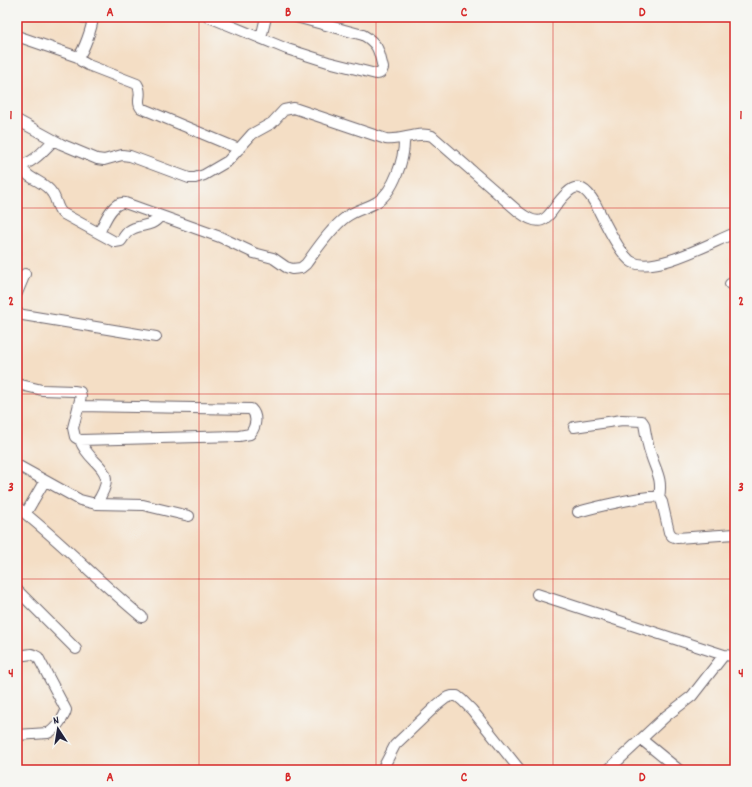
<svg xmlns="http://www.w3.org/2000/svg" width="752" height="787" font-family="Dekko,sans-serif">
	<style>
		.lines { fill: none; stroke-linecap: round; stroke-linejoin: round }
		.minor-casing { stroke: #6c646b; stroke-width: 12 }
		.minor { stroke: #fff; stroke-width: 10 }
		.grid { fill: none; stroke: #d62828; stroke-width: 1; stroke-opacity: 0.55 }
		.neatline { fill: none; stroke: #d62828; stroke-width: 1.5 }
		.grid-label { font-size: 13px; text-anchor: middle; font-weight: bold; fill: #d62828 }
	</style>
	<rect width="100%" height="100%" fill="#f6f6f2"/>
	<filter id="ink" filterUnits="userSpaceOnUse"><feTurbulence type="fractalNoise" baseFrequency=".025" numOctaves="2"/><feDisplacementMap in="SourceGraphic" scale="8" xChannelSelector="R" yChannelSelector="G"/><feConvolveMatrix kernelMatrix="1 2 1 2 8 2 1 2 1" color-interpolation-filters="sRGB"/></filter>
	<filter id="wash" filterUnits="userSpaceOnUse"><feTurbulence type="fractalNoise" baseFrequency=".012" numOctaves="4" result="noise"/><feDisplacementMap in="SourceGraphic" scale="16" xChannelSelector="R" yChannelSelector="G"/><feGaussianBlur stdDeviation="0.9" result="paint"/><feColorMatrix in="noise" values="0 0 0 0 0 0 0 0 0 0 0 0 0 0 0 0 0 1.4 0 .05"/><feComposite in="paint" operator="in"/></filter>
	<g filter="url(#wash)">
		<rect width="100%" height="100%" fill="#f4dec5"/>
	</g>
	<g filter="url(#ink)">
		<g class="lines">
			<defs>
				<path id="minor" d="M82 17 87 18 96 17
					M209 17 287 49 328 62 376 74C380 74 382 72 383 68 379 52 379 44 363 35L296 17
					M17 36 78 57C84 51 92 27 93 18
					M261 38 266 17
					M78 57 81 61 88 65 137 84C144 95 135 100 141 108L239 149
					M17 120 61 144 97 159 104 160 122 155 130 156 189 178H195L204 175 228 161 252 134 272 123 284 110 294 108 386 139C401 141 418 131 432 136L519 212C548 234 548 210 567 193 571 189 575 186 580 188 588 190 596 204 599 211 605 223 621 256 632 262 655 274 712 242 735 233
					M20 165C28 181 44 180 52 193 57 199 56 207 62 213L115 242 121 241C123 238 126 233 129 231 139 223 151 229 160 216
					M17 166C33 164 43 151 54 140
					M99 233C104 223 112 201 125 203L220 237 254 253 273 258 286 267 292 269 301 268 306 264C317 249 331 228 346 217 355 210 367 208 377 202 394 191 405 158 404 138
					M730 284 735 283
					M17 293 25 274
					M17 314 156 337
					M17 384 42 390 74 391 80 392 81 396 73 428 75 437 80 440 239 436 250 434C256 427 258 416 251 409L79 406
					M574 427 622 420 642 421 644 424C646 434 647 443 650 452 655 470 663 478 659 497L662 502 669 532 672 536 677 538 735 534
					M80 440C90 468 122 466 96 504
					M17 465 80 500 96 504 143 505 189 516
					M17 507C61 541 99 582 142 617
					M578 512C592 508 648 494 659 497
					M26 513 44 482
					M17 590 76 649
					M537 594 724 655 735 656
					M17 656 32 654 38 657 66 710C65 716 55 730 48 733L17 735
					M641 739 679 770
					M382 770 395 745 437 705 446 698 452 696H457L462 700 472 710 520 770
					M608 770 666 716 692 696 724 655"/>
			</defs>
			<use href="#minor" class="minor-casing"/>
			<use href="#minor" class="minor"/>
		</g>
	</g>
	<path class="grid" d="M199 17V770M376 17V770M553 17V770M17 208H735M17 394H735M17 579H735"/>
	<rect width="752" height="787" fill="none" stroke="#f6f6f2" stroke-width="44"/>
	<g transform="translate(58 729) rotate(348)" stroke="#f6f6f2" stroke-width="3" paint-order="stroke">
	<path d="M0-3L7 15L0 10L-7 15Z" fill="#22223b"/>
	<text y="-6" font-size="11" font-weight="bold" text-anchor="middle" fill="#22223b">N</text>
	</g>
	<rect x="22" y="22" width="708" height="743" class="neatline"/>
	<g class="grid-label">
		<text x="110" y="16">A</text>
		<text x="288" y="16">B</text>
		<text x="464" y="16">C</text>
		<text x="642" y="16">D</text>
		<text x="11" y="119">1</text>
		<text x="741" y="119">1</text>
		<text x="11" y="305">2</text>
		<text x="741" y="305">2</text>
		<text x="11" y="491">3</text>
		<text x="741" y="491">3</text>
		<text x="11" y="677">4</text>
		<text x="741" y="677">4</text>
		<text x="110" y="781">A</text>
		<text x="288" y="781">B</text>
		<text x="464" y="781">C</text>
		<text x="642" y="781">D</text>
	</g>
</svg>
